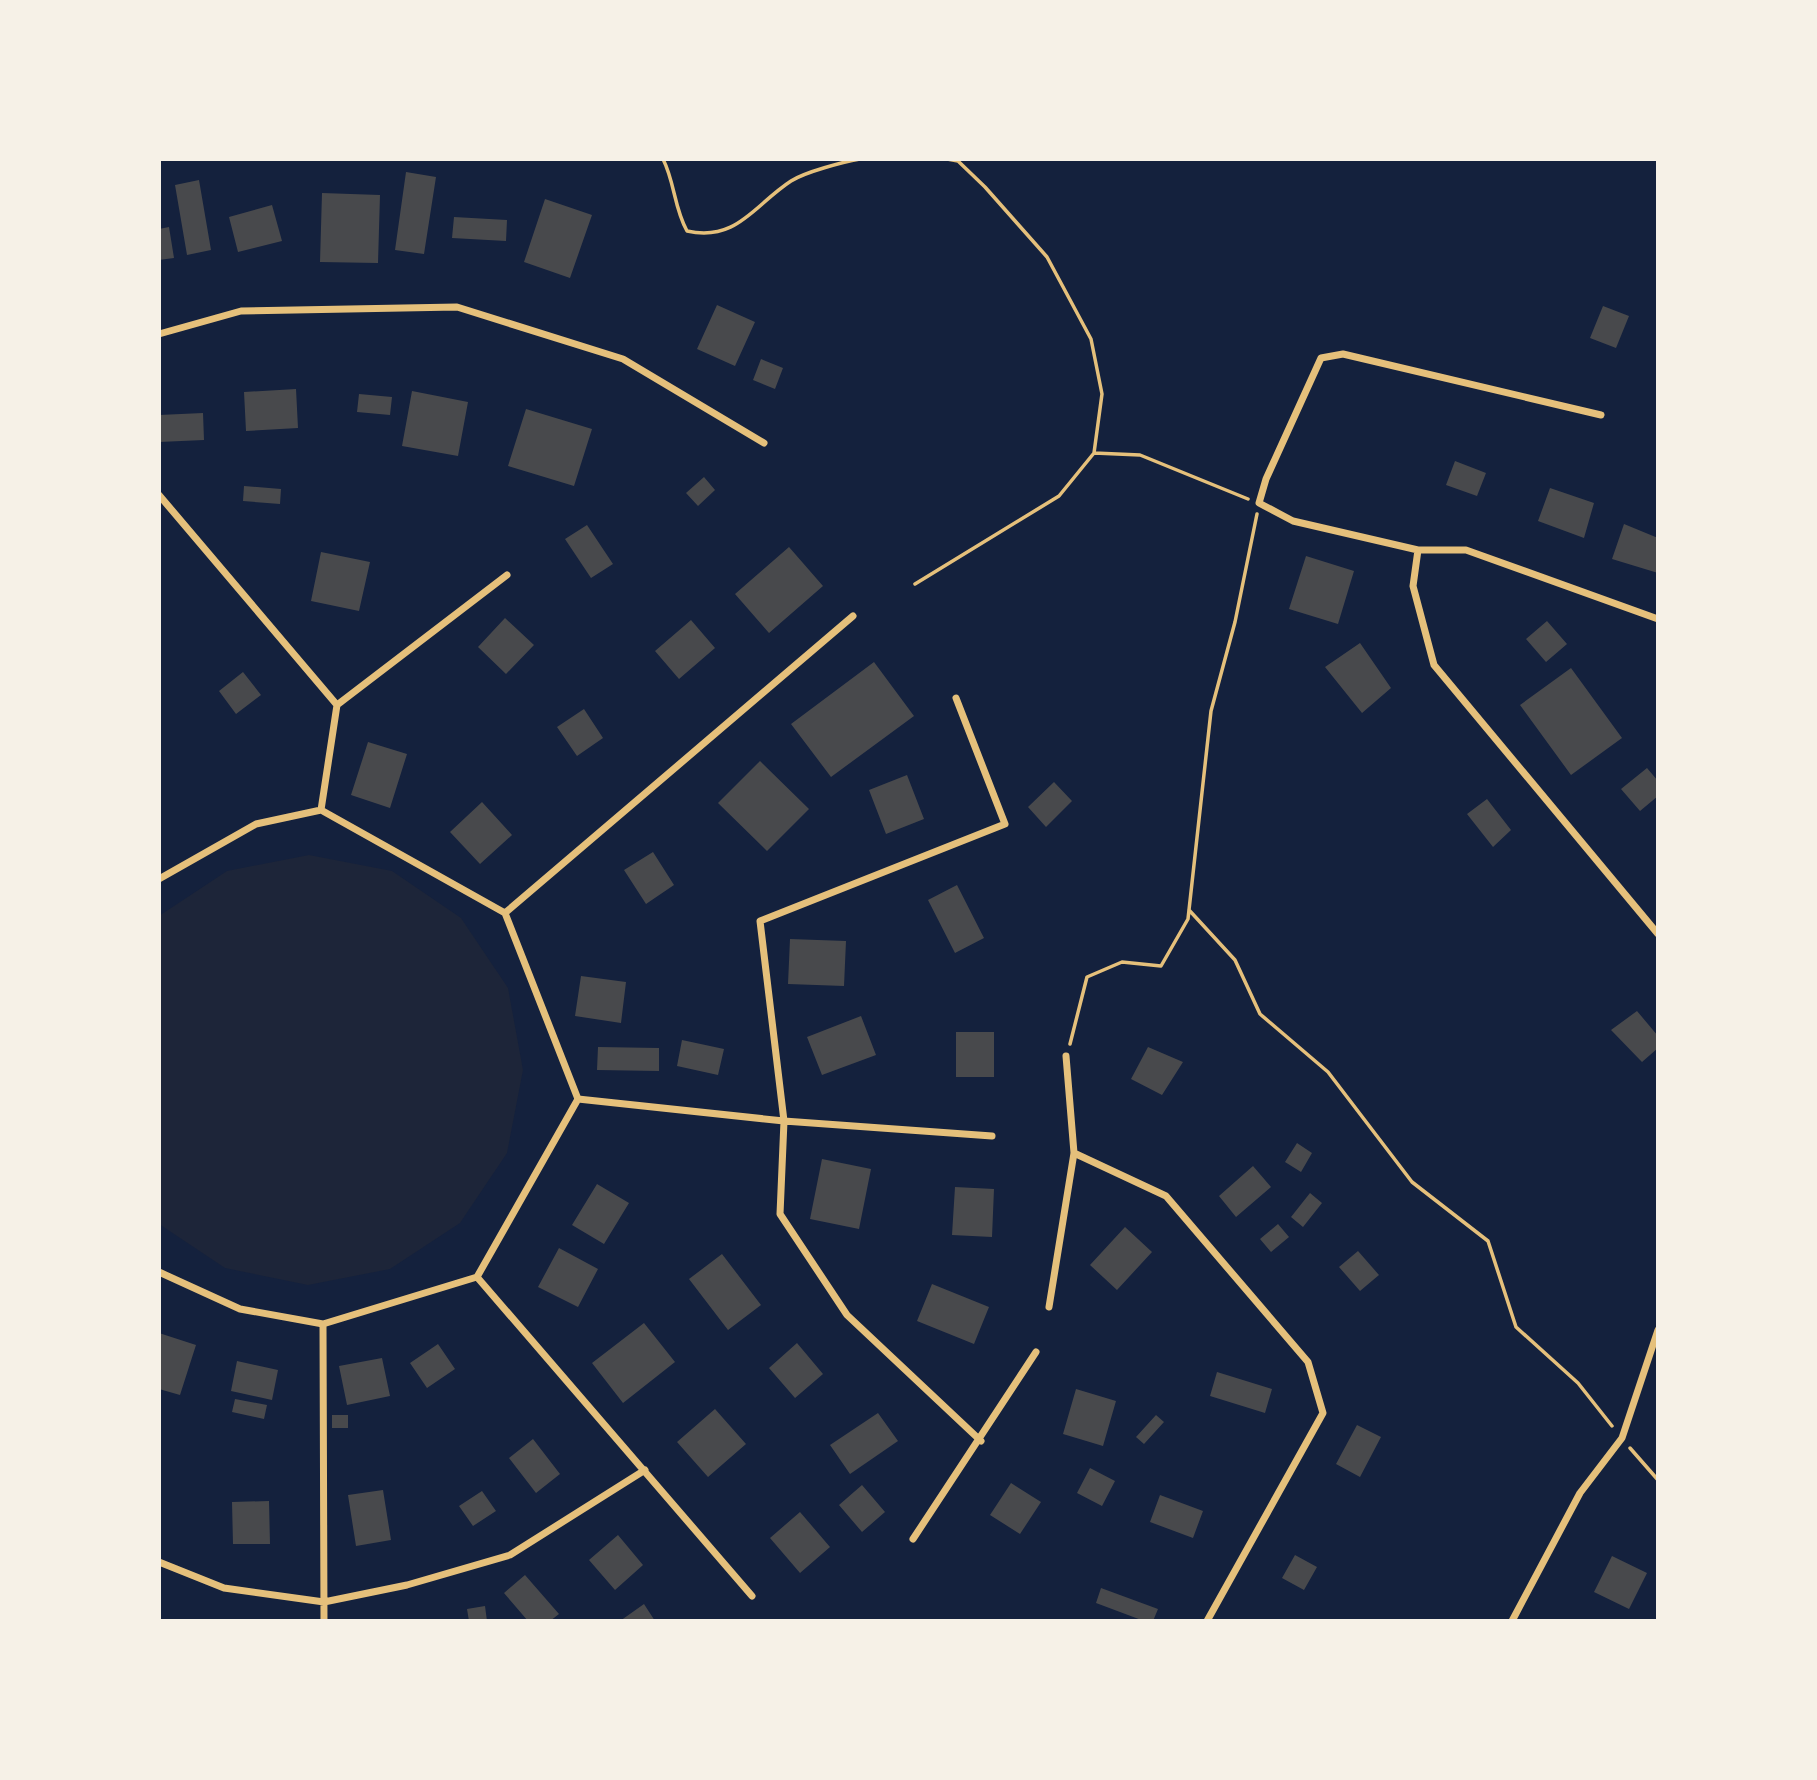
<svg xmlns="http://www.w3.org/2000/svg" width="1817" height="1780" font-family="Barlow,sans-serif">
	<style>
		.green { fill: #1d2539 }
		.building { fill: #48494c }
		.lines { fill: none; stroke-linecap: round; stroke-linejoin: round }
		.path { stroke: #e5c07b; stroke-width: 3.5 }
		.minor { stroke: #e5c07b; stroke-width: 7 }
	</style>
	<rect width="100%" height="100%" fill="#14213d"/>
	<path class="green" d="M309 855 392 871 461 918 508 988 523 1070 507 1153 460 1223 390 1269 308 1285 225 1268 159 1224V916L227 871Z"/>
	<path class="building" d="M406 172 436 177 424 254 395 250Z
		M199 180 211 250 187 255 175 185Z
		M322 193 380 195 378 263 320 262Z
		M545 199 592 215 570 278 524 262Z
		M272 205 282 241 238 252 229 217Z
		M454 217 507 220 506 241 452 238Z
		M169 227 174 258 159 260V229Z
		M717 305 755 322 735 366 697 349Z
		M1603 306 1629 316 1616 348 1590 338Z
		M761 359 783 368 775 389 753 380Z
		M296 389 298 428 246 431 244 392Z
		M412 391 468 402 458 456 402 446Z
		M359 394 392 397 390 415 357 412Z
		M526 409 592 429 574 486 508 466Z
		M203 413 204 440 159 442V415Z
		M1455 461 1486 473 1477 496 1446 485Z
		M704 477 715 490 698 506 686 493Z
		M244 486 281 489 280 504 243 501Z
		M1550 488 1594 503 1584 538 1538 521Z
		M1624 524 1658 538V573L1612 559Z
		M587 525 613 564 591 578 565 539Z
		M789 547 823 586 769 633 735 594Z
		M321 552 370 562 359 611 311 601Z
		M1306 556 1354 571 1338 624 1289 609Z
		M505 618 534 645 506 674 478 647Z
		M691 620 715 648 679 679 655 651Z
		M1547 621 1567 644 1546 662 1526 639Z
		M1360 643 1391 688 1362 713 1325 667Z
		M874 662 914 716 831 777 791 724Z
		M1571 668 1622 738 1571 775 1520 705Z
		M243 672 261 695 236 714 219 691Z
		M584 709 603 738 577 756 557 727Z
		M368 742 407 754 390 808 351 795Z
		M760 761 809 809 767 851 718 803Z
		M1647 768 1658 781V796L1640 811 1621 789Z
		M907 775 924 819 886 834 869 790Z
		M1054 782 1072 801 1046 827 1028 807Z
		M1487 799 1511 830 1493 847 1467 814Z
		M482 802 512 835 480 864 450 832Z
		M653 852 674 885 646 904 624 870Z
		M957 885 984 938 955 953 928 900Z
		M790 939 846 941 844 986 788 984Z
		M581 976 626 982 621 1023 575 1016Z
		M1637 1011 1658 1036V1048L1642 1062 1611 1030Z
		M861 1016 876 1055 822 1075 807 1037Z
		M956 1032H994V1077H956Z
		M682 1040 724 1049 718 1075 677 1066Z
		M598 1047 659 1048V1071L597 1070Z
		M1148 1047 1183 1062 1162 1095 1131 1079Z
		M1297 1143 1312 1153 1301 1172 1285 1162Z
		M822 1159 871 1169 859 1229 810 1219Z
		M1253 1166 1271 1187 1236 1217 1219 1196Z
		M597 1184 629 1203 604 1244 572 1225Z
		M955 1187 994 1189 992 1237 952 1235Z
		M1310 1193 1322 1203 1303 1227 1291 1217Z
		M1278 1224 1289 1237 1271 1252 1260 1239Z
		M1125 1227 1152 1252 1117 1290 1090 1265Z
		M559 1248 598 1269 578 1307 538 1287Z
		M1358 1251 1379 1275 1360 1291 1339 1267Z
		M722 1254 761 1305 728 1330 689 1279Z
		M932 1284 989 1307 974 1344 917 1321Z
		M644 1323 675 1362 623 1403 592 1363Z
		M159 1333 196 1345 180 1395 159 1389Z
		M797 1343 823 1374 795 1398 769 1368Z
		M438 1344 455 1369 427 1388 410 1363Z
		M382 1358 390 1396 347 1405 339 1366Z
		M237 1361 278 1370 272 1400 231 1391Z
		M1217 1372 1272 1389 1265 1413 1210 1396Z
		M1076 1389 1116 1401 1103 1446 1063 1434Z
		M235 1399 267 1405 264 1419 232 1412Z
		M715 1409 746 1444 708 1477 677 1442Z
		M878 1413 898 1441 850 1474 830 1445Z
		M332 1415H348V1428H332Z
		M1156 1415 1164 1422 1144 1444 1136 1437Z
		M1357 1425 1381 1437 1360 1477 1336 1464Z
		M533 1439 560 1474 536 1493 509 1458Z
		M1090 1468 1115 1481 1102 1506 1077 1493Z
		M1011 1483 1041 1502 1020 1534 990 1515Z
		M862 1485 885 1512 862 1532 839 1505Z
		M383 1490 391 1540 356 1546 348 1495Z
		M482 1491 496 1511 473 1526 459 1506Z
		M1160 1495 1203 1511 1193 1538 1150 1522Z
		M269 1501 270 1544H233L232 1502Z
		M800 1512 830 1547 800 1573 770 1538Z
		M618 1535 643 1565 615 1590 589 1560Z
		M1295 1555 1317 1567 1304 1590 1282 1578Z
		M1612 1556 1647 1573 1629 1609 1594 1592Z
		M525 1575 559 1614 550 1621H528L504 1593Z
		M1101 1588 1158 1609 1153 1621H1144L1096 1603Z
		M644 1604 655 1621H620Z
		M485 1606 487 1621H469L467 1609Z"/>
	<g class="lines">
		<path class="path" d="M663 159C675 183 674 208 687 231 737 242 754 205 791 181 805 172 843 162 860 159
			M1094 453 1140 455 1248 499
			M915 584 1059 496 1094 453 1102 394 1091 339 1047 257 985 187 958 161 947 159
			M1189 910 1235 960 1260 1014 1328 1072 1412 1182 1488 1241 1516 1327 1578 1383 1612 1426
			M1070 1044 1087 977 1122 962 1161 966 1188 919 1211 711 1235 622 1257 514
			M1630 1448 1658 1480"/>
		<path class="minor" d="M159 334 241 311 457 307 623 359 764 443
			M1601 415 1343 354 1321 358 1266 479 1259 503 1293 521 1418 550 1413 586 1434 665 1658 934
			M159 495 337 705
			M1418 550H1466L1658 619
			M956 698 1005 824 760 921 784 1121 780 1214 847 1315 981 1441
			M321 810 337 705 507 575
			M159 879 256 824 321 810 505 913 578 1099 477 1277 323 1324 240 1309 159 1272
			M505 913 853 616
			M578 1099 784 1121 992 1136
			M1074 1153 1166 1196 1308 1362 1323 1413 1207 1621
			M477 1277 752 1596
			M1049 1307 1074 1153 1066 1056
			M323 1324 324 1621
			M913 1539 1036 1352
			M159 1562 224 1588 324 1602 407 1585 510 1555 645 1470
			M1512 1621 1580 1493 1622 1438 1658 1330"/>
	</g>
	<rect width="1817" height="1780" fill="none" stroke="#f6f1e7" stroke-width="322"/>
</svg>
